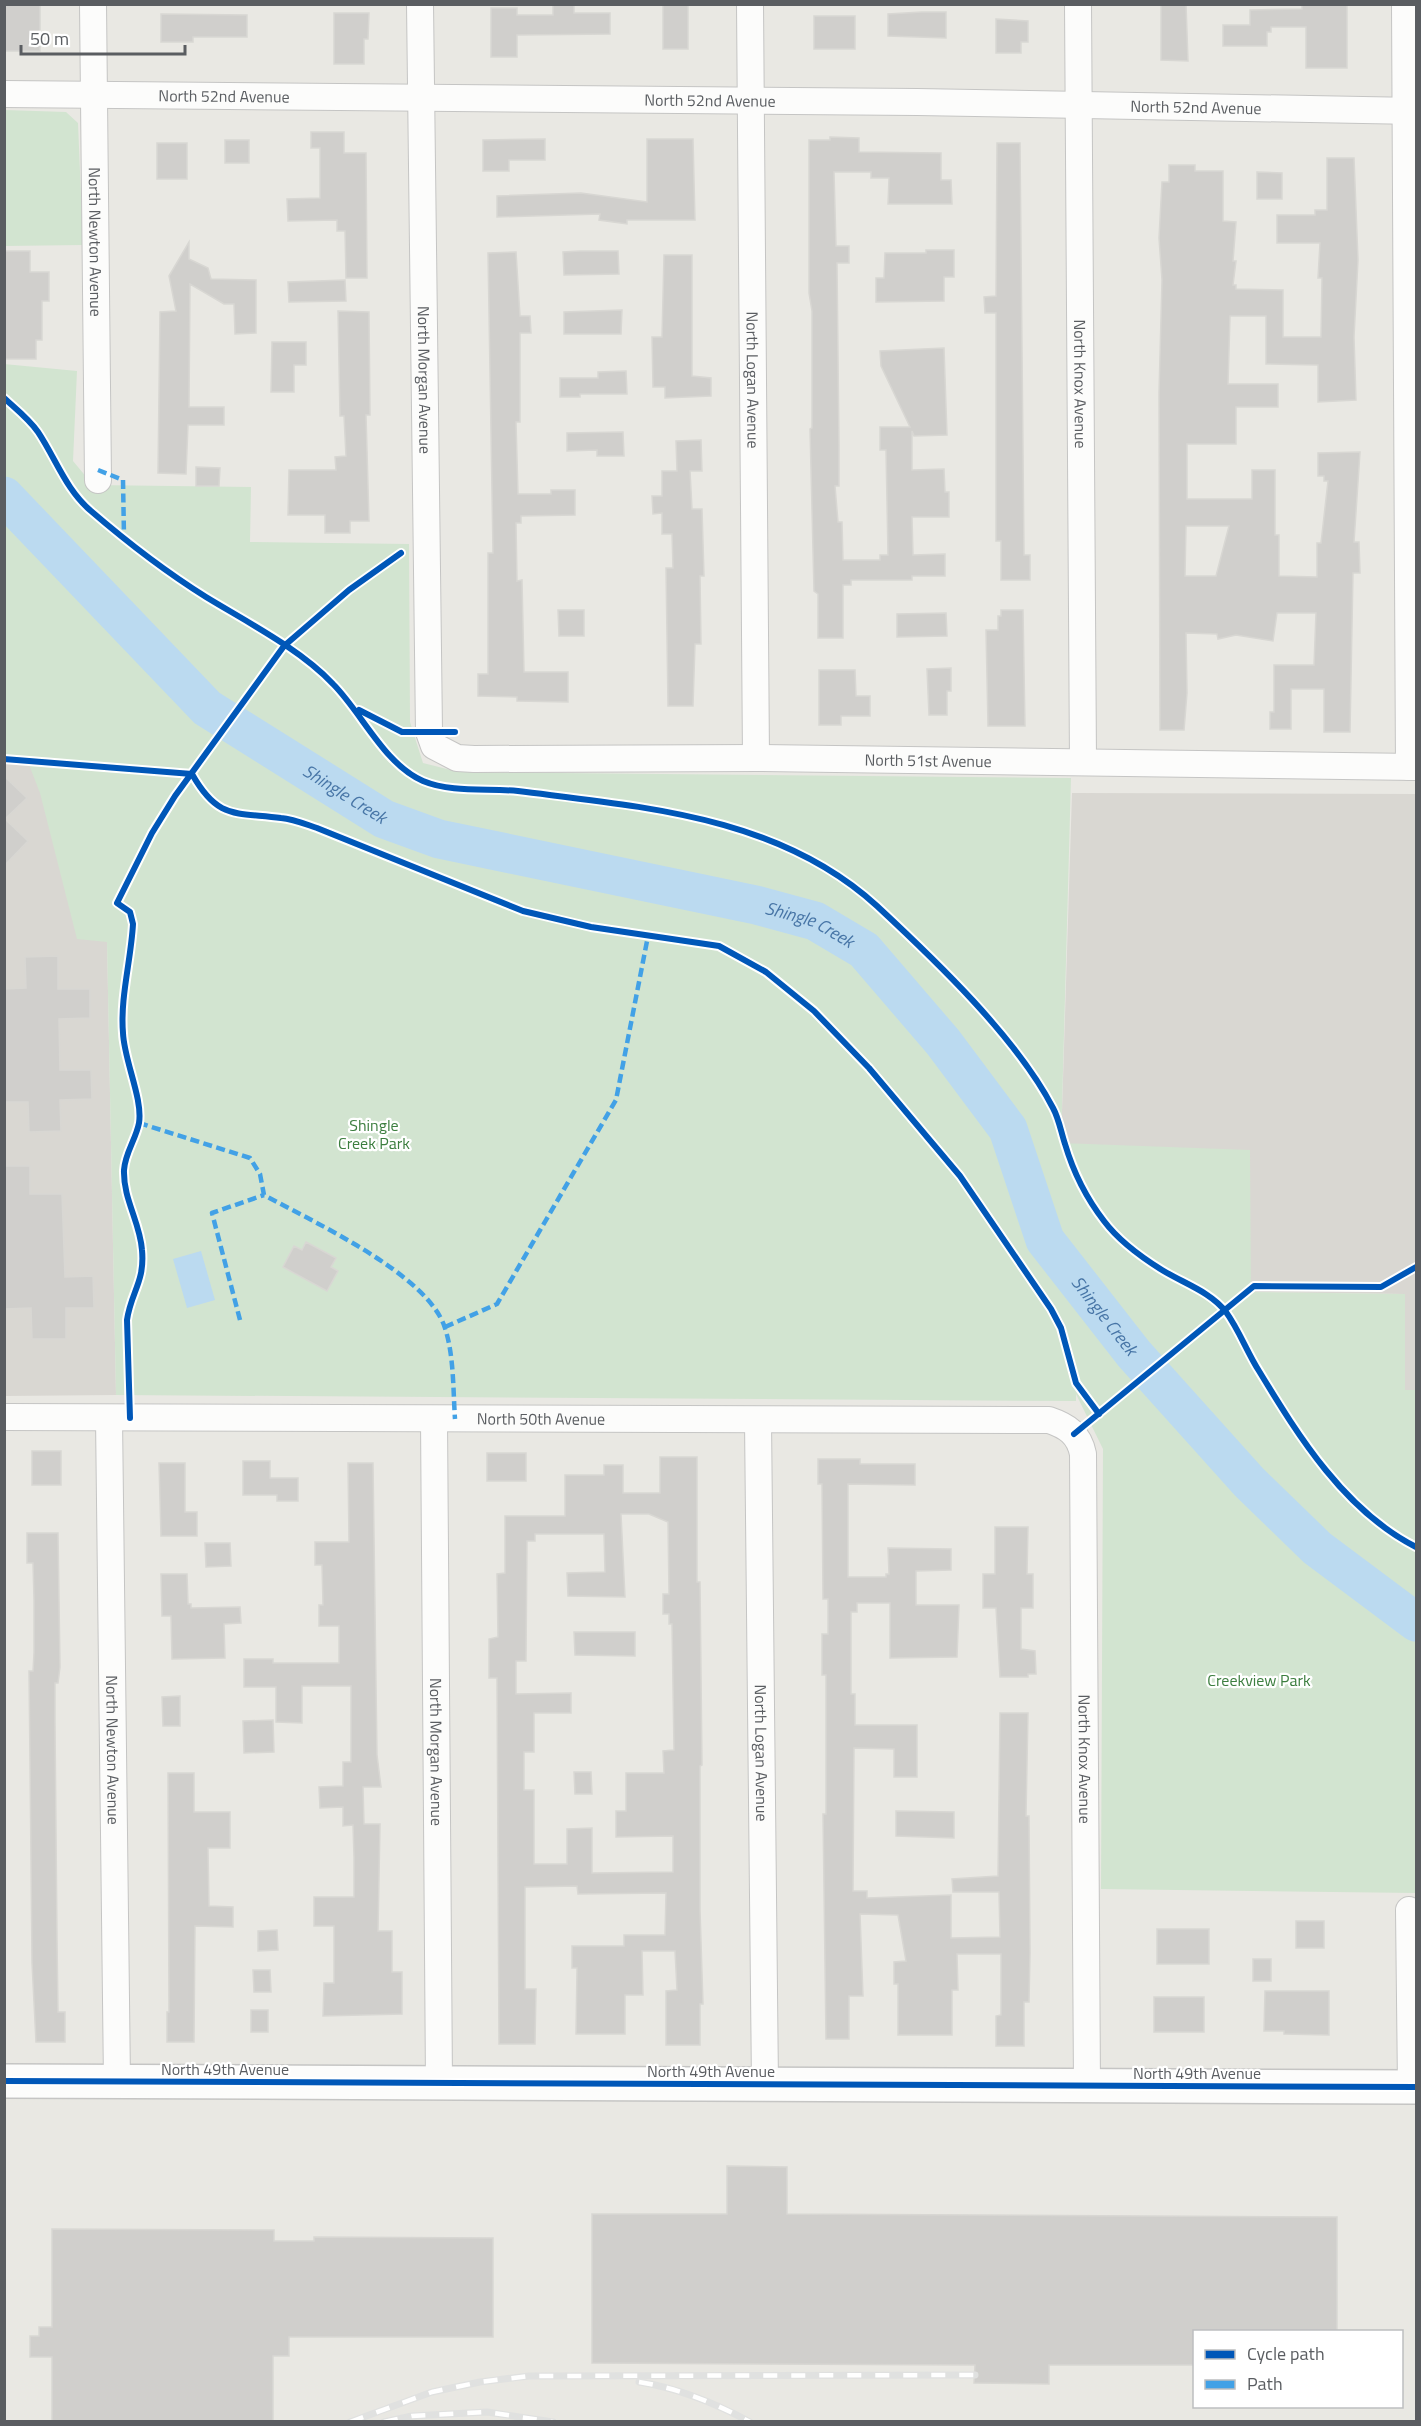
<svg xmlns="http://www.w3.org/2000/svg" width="1421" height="2426" font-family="'Titillium Web',sans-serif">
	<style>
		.education { fill: #d9d7d2 }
		.green { fill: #d2e4d0 }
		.water { fill: #bbdaf0 }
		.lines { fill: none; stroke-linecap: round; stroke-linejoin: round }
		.river { stroke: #bbdaf0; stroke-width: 39 }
		.building { fill: #d0cfcc; stroke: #d8d7d3; stroke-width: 1.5; fill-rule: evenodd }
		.minor-casing { stroke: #c5c5c4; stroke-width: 28 }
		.tertiary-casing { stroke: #c5c5c4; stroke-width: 36 }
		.minor { stroke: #fcfcfb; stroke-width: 26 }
		.tertiary { stroke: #fcfcfb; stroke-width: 33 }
		.rail-casing { stroke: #e0e1e0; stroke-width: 7 }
		.rail { stroke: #fff; stroke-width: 4.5; stroke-dasharray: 14; stroke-linecap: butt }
		.quiet { stroke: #42a1e6; stroke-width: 4.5; stroke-dasharray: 9 4.5; stroke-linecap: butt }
		.cycleway-casing { stroke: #fff; stroke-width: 10 }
		.cycleway { stroke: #0057b8; stroke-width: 6 }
		.labels { text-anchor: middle; stroke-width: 4.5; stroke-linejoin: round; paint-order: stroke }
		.street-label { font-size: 16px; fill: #5a5d61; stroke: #fff }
		.park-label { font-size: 16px; fill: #3c7e3f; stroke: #fff }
		.water-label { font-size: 18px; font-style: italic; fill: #4775a6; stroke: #fff }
	</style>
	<rect width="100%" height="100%" fill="#e9e8e3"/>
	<path class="education" d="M28 761 107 942 116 1395 5 1396 4 762Z
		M1072 793 1416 794V1390H1405L1404 1294 1251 1292 1061 1143Z"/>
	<path class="green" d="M5 110 66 112 78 123 83 245 5 246Z
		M4 364 77 371 73 461 93 485 251 487 250 542 409 544 410 722 423 763 459 772 1071 778 1061 1143 1250 1150 1251 1292 1405 1294V1390H1416V1893L1101 1889 1103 1449 1076 1394V1401L116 1395 107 942 77 939 40 793 28 762H5Z"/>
	<path class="water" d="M201 1251 215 1300 187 1308 173 1259Z"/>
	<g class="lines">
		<path class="river" id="s1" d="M4 496 207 708 384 819 439 839 756 905 815 921 864 950 943 1042 1008 1129 1045 1240 1134 1354 1249 1482 1317 1548 1416 1622"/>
	</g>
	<path class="building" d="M4 4H40V51H4Z
		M553 4H574V13H610V34L517 35V57H491V8H517V15H553Z
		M663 4H688V49H663Z
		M1161 4H1186L1188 61 1161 60Z
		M1302 4H1347V68H1306V27H1271V32H1267V46H1223V25H1250V10L1302 9Z
		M922 12H946V38L888 36V14Z
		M334 13H369L368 39H364V64H334Z
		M161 14 247 15V37H193V42H161Z
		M814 16H855V49H814Z
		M996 19 1028 21V42H1021V53H996Z
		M311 132H344V153H366L367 278H346L345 231H337V220L288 221 287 199 320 198V148H311Z
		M830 137 859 138V152L941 153V180H951L952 204H888L889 178H871V172H834L836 246H849V263H837L839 446V486H835L838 522H842L843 560H880V555H888L886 450H880V427H910L881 366 880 351 944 348 947 435 914 436 912 431V470L944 469 945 492H949V517H912L913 555 945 554V576H912V580H851V585H843V638H818V594L814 591 810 429 812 428V311L809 293V140H830Z
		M545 139V160H509V171H483V140Z
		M647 139H693L695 220H627V224L599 220 600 214 497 217V196L581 193 647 202Z
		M225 140H249V163H225Z
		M157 143H187V179H157Z
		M997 143H1020L1024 555H1030V580H1001V541H996V313H985L984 297 996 296Z
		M1327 158H1354L1358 260 1354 337 1356 400 1318 402V365L1266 364V316H1230L1228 384H1278V407H1236V444H1187V499H1252V470H1275V535H1279V576L1317 577V543H1321L1328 481H1324V476H1318V453L1360 452 1354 542H1359L1360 573H1353L1350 732H1324V689H1291V729H1270V712H1274V665H1314L1316 613H1277L1273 641 1236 635 1218 639 1217 634 1186 633 1187 693 1184 730H1160L1159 393 1162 280 1159 238 1162 182H1169V165H1195V171H1223V221L1236 222 1233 261H1236L1233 285H1236V289L1283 290V337H1321L1322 278H1318L1320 243H1277V215H1315V210H1327ZM1186 526H1229L1216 576H1185Z
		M1257 172 1282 173V199H1257Z
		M189 242V259L208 268 211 279 256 280V333L235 334 234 304H224L190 284 189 407H224V425H188L186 474 158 473 160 312 176 311 169 276Z
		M926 250H954V277H944V301L876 302V278H884L885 253H926Z
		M4 251H30V272H49V301H42V340H36V359H4Z
		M580 251H618L619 274 564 275 563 252Z
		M516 252 520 316H530L531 333H520V422H516L518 494H551V490H575V515L521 516V523H516L517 581 522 580 524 672H568V702L517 701V697L478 696V674H488V553H493L488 253Z
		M664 255H692V376L711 378V396L665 398V387H653L652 337H662Z
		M345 280 346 301 289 302 288 282Z
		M622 310 621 334H564V312Z
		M338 311 369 312 370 415H366L369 521H350V533H325V515H288L289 470H336L335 457 346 456 344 416H340Z
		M272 342H306V365H294V392H271Z
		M626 371 627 394H580V397H560V378H598V372Z
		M623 432 624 456H597V450L567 451V433Z
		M701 440 702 471H690L692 509H702L704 576H700L701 644H695L693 706H668L666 568H673L672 534H662V513L653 514 652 496H662V471H677L676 441Z
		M196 467 220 468 219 486H196Z
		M558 610H584V636H559Z
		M1001 610H1023L1025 726H988L986 630H998V616H1001Z
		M946 613 947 636 897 637V614Z
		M951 668V691H947V715H929L927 669Z
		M819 670H855L856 696H870V716H841V725H819Z
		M4 776 27 798 5 819 28 841 4 866Z
		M58 956V989H90V1018L59 1019 60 1070H91L92 1099 60 1100 61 1131 29 1132 28 1102H4V989L26 988 25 957Z
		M4 1166H30V1194H62L65 1277 93 1276 94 1308H66V1339H32L31 1308 4 1309Z
		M306 1242 336 1258 331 1267 338 1271 327 1291 283 1267 294 1246 302 1250Z
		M32 1451H61V1485H32Z
		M487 1453H526V1481H487Z
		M660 1457H697V1582H700L702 1765 700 1766V1910L703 2004H700V2045H666V1991L677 1990 675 1951H642L643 1995H625V2034H576L577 1968H572V1946H624V1935H665L666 1893 578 1894 577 1886 525 1887V1989H536L535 2044H499L497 1678H489V1639L498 1637 497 1574 505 1573V1516H565V1475H604V1465H623V1493H660ZM621 1514H649L668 1522 669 1594H663V1614H669V1624H672L674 1750 663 1751 664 1773H626V1811H616V1837L673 1836V1872L592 1873V1828L567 1829V1864H534V1790H524V1752H534V1713H571V1693L516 1694V1661H526L527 1541H535V1534H604L605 1572 567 1573 568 1596 625 1597Z
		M818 1459H860V1464H915V1485L848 1484V1577H886V1574H889L888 1548 951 1549V1570L916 1571V1605H959L957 1657 890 1658V1603H857V1612H851V1694H855V1725H917V1777H894V1749L854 1748 853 1891H867V1898L951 1895V1938L1000 1937 999 1892H953L952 1879 998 1876 1000 1713H1028L1026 1816H1029L1030 1953 1029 2002H1024V2046H996V2016L1001 2015V1954H957L958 1990H952V2035H898V1984H894V1962L906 1961 898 1915 860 1914 863 1996H849V2039H826L823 1814H826V1675H822V1634H828V1599H823L822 1484H818Z
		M243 1461H270V1478H298V1501H277V1495H243Z
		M159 1463H185V1512H197V1536H161Z
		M348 1463H373L377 1755 381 1787H363L364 1824H380L378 1931H392V1972H402V2014L323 2016 324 1983H334V1926H314V1897H354V1857L353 1825 343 1826V1807L320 1808 319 1787 343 1786V1762H351V1686H302V1723L276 1722V1687H244V1659H273V1663H339V1626H319V1605H323L322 1565H315V1542H349Z
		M995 1527H1028L1027 1574H1033V1608H1021V1649L1035 1651 1036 1674H1028V1677H1000L996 1608H983V1574H995Z
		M27 1533H58L60 1667 58 1683H55V1723L57 1939 58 2012H65V2042H36L32 1963 30 1762 29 1671H33L34 1653V1600L33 1563H27Z
		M205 1543H230L231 1566 206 1567Z
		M161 1574H187L188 1604H191V1608L240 1607 241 1623 224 1624 225 1658 172 1659 171 1616H162Z
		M574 1632H635V1656L575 1655Z
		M180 1696V1726H163L162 1697Z
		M273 1720 274 1752 244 1753 243 1721Z
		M574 1772H591L592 1794H575Z
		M168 1773H194V1812H230V1848H208L209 1906 233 1907V1927L195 1926 194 2042H167V2012H169Z
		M896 1811 954 1812V1838L896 1836Z
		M1296 1921H1324V1948H1296Z
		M1157 1929H1209V1964H1157Z
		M277 1930 278 1950 258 1951V1931Z
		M1253 1959H1271V1981H1253Z
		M253 1970H270L271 1992H254Z
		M1265 1991H1329V2035L1284 2034V2031H1264Z
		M1154 1997H1204V2032H1154Z
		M251 2010H268V2032H251Z
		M727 2166 787 2167V2214L1337 2217V2331H1194V2365H1049V2384L974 2383 975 2365 592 2363V2214H727Z
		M52 2229 274 2230V2241H314V2237L493 2238V2337H289V2356H273V2421H52V2357H30V2336H39V2327H52Z"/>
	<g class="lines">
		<defs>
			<g id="minor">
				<path id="s2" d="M93 4 98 480"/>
				<path id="s3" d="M420 4 429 732 434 746 457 758 474 759 756 758 1416 767"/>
				<path id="s4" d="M750 4 756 758"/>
				<path id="s5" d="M1078 4 1083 762"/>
				<path d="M1405 4 1409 767"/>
				<path id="s6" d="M4 94 917 102 1416 111"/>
				<path id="s7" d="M4 1417 1049 1420C1067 1426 1079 1434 1083 1454L1087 2086"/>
				<path id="s8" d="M109 1418 117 2082"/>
				<path id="s9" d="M434 1419 439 2084"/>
				<path id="s10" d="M758 1421 765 2085"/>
				<path d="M1409 1910 1411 2087"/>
			</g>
			<path id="tertiary" d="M4 2081 1416 2087"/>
		</defs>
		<use href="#minor" class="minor-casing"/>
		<use href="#tertiary" class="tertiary-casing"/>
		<use href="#minor" class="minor"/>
		<use href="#tertiary" class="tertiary"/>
		<defs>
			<path id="rail" d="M639 2382C678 2388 715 2403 750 2422
				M350 2422 432 2392 480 2382 529 2376 975 2375
				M384 2422 412 2416 487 2412 553 2422"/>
		</defs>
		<use href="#rail" class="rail-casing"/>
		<use href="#rail" class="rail"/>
		<path class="quiet" d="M98 470 123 480 124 537
			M139 1123 250 1158 260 1174 264 1195C313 1222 428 1274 445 1328 454 1356 453 1389 455 1419
			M240 1320 212 1213 264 1195
			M445 1327 497 1304 616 1100 648 936"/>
		<defs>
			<path id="cycleway" d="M4 398C16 409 29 419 38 432 56 459 66 490 91 511 127 542 166 572 206 597 247 622 300 649 333 684 362 713 384 764 423 781 452 793 487 788 518 791 643 807 779 816 877 906 935 960 1016 1037 1053 1108 1059 1119 1061 1132 1065 1144 1073 1171 1087 1199 1104 1221 1119 1241 1141 1257 1162 1270 1183 1283 1211 1292 1226 1312 1239 1330 1247 1352 1259 1371 1299 1437 1345 1511 1416 1547
				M359 710 402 732H455
				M4 759 192 774
				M192 774C218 820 235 812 281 818 293 819 305 824 317 828L523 911 591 927 719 946 766 972 814 1011 869 1068 960 1176 1051 1309 1061 1328 1076 1383 1099 1414
				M130 1418 127 1320C131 1292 145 1282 142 1250 140 1222 123 1199 124 1170 125 1153 136 1139 139 1123 143 1099 124 1060 123 1033 120 998 131 960 133 924L130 912 117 903 152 833 175 796 284 646 349 590 401 553
				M1074 1434 1254 1286 1381 1287 1416 1267
				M4 2081 1416 2087"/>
		</defs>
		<use href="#cycleway" class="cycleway-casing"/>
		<use href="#cycleway" class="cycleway"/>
	</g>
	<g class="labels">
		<g class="street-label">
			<text dy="6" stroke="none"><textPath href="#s6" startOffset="220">North 52nd Avenue</textPath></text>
			<text dy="6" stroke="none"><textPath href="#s6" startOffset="706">North 52nd Avenue</textPath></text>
			<text dy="6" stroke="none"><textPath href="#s6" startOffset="1192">North 52nd Avenue</textPath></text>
			<text dy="6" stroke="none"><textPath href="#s2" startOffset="238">North Newton Avenue</textPath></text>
			<text dy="6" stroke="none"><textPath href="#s3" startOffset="376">North Morgan Avenue</textPath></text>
			<text dy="6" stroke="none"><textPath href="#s4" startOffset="376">North Logan Avenue</textPath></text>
			<text dy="6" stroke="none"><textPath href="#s5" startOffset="380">North Knox Avenue</textPath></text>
			<text dy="6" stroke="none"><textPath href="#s3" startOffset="1240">North 51st Avenue</textPath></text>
			<text dy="6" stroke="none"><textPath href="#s7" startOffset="537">North 50th Avenue</textPath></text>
			<text dy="6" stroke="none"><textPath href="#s8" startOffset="332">North Newton Avenue</textPath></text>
			<text dy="6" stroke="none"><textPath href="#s9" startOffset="333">North Morgan Avenue</textPath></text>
			<text dy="6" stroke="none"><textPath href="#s10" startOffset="332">North Logan Avenue</textPath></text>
			<text dy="6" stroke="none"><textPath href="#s7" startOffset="1401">North Knox Avenue</textPath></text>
			<text x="225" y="2075">North 49th Avenue</text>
			<text x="711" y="2077">North 49th Avenue</text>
			<text x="1197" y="2079">North 49th Avenue</text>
		</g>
		<g class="park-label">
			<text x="374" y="1131">Shingle<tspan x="374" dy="18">Creek Park</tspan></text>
			<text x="1259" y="1686">Creekview Park</text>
		</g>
		<g class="water-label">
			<text dy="6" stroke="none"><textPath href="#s1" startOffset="456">Shingle Creek</textPath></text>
			<text dy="6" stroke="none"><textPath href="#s1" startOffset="942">Shingle Creek</textPath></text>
			<text dy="6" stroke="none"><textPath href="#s1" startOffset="1446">Shingle Creek</textPath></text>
		</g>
	</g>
	<rect width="1421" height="2426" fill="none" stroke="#5a5d61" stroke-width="12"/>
	<rect x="1193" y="2330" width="210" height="78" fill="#ffffff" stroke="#bdbec0" stroke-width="1.5"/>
	<rect x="1205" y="2350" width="30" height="9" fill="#0057b8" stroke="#bdbec0" stroke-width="1.5"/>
	<text x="1247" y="2360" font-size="18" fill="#5a5d61">Cycle path</text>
	<rect x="1205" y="2380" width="30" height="9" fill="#42a1e6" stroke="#bdbec0" stroke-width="1.5"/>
	<text x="1247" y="2390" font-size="18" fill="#5a5d61">Path</text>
	<path d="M21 45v9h164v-9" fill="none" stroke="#5a5d61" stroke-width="3"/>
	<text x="30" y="45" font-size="18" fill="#5a5d61" stroke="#ffffff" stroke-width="4.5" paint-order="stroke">50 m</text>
</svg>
